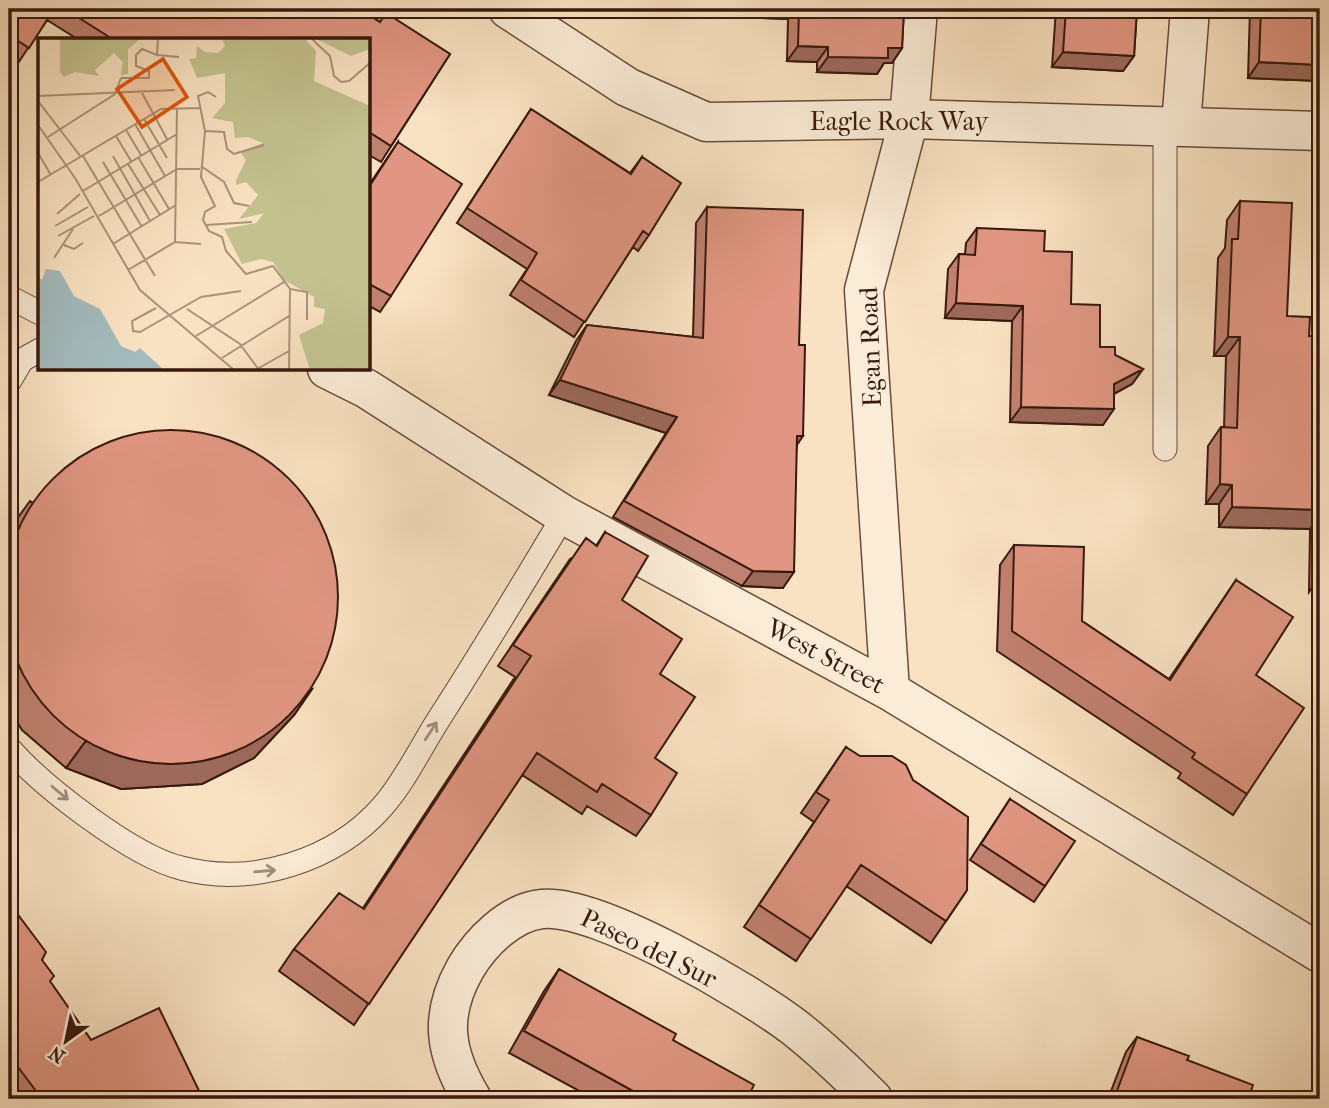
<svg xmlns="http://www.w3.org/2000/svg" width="1329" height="1108" font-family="'IM FELL French Canon',serif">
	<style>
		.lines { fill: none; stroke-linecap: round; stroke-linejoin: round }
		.lane-casing { stroke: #684b3a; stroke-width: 25 }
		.street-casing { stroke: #684b3a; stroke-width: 41 }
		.lane { stroke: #fbecd7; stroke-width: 23 }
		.street { stroke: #fbecd7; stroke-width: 38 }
		.wall { fill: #c18170; stroke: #38190c; stroke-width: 2 }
		.shaded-wall { fill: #9d695b; stroke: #38190c; stroke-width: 2 }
		.building { fill: #e09682; stroke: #38190c; stroke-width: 2 }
		.oneway { stroke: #a38d7c }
		.labels { text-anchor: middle; stroke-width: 5; stroke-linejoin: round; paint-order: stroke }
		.street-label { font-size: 26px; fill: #38190c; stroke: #fbecd7 }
		.inset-road { fill: none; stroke: #ac9279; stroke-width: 2 }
		.view { fill: #df560c; fill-opacity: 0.15; stroke: #df560c; stroke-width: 3.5 }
		.inset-edge { fill: none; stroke: #38190c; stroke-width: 3.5 }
	</style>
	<rect width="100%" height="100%" fill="#f9e2c2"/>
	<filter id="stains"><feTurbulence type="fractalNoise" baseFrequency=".00286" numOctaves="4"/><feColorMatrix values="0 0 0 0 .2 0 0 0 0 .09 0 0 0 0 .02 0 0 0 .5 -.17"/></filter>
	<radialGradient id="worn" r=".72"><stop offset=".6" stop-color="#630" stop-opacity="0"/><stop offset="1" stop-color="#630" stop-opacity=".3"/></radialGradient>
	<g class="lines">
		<defs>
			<path id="lane" d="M9 297 40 313
				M9 382 22 360 40 350
				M1165 449V124
				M9 748C42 786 132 856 181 868 252 887 335 861 383 806 404 782 420 749 437 722 481 653 523 584 564 515"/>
			<path id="street" d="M508 9 627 87 706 122 909 119 1320 131
				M1181 125 1190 9
				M327 369 367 389 564 515 890 691 1320 953
				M890 691 864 290 909 119 918 9
				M472 1099C445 1054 438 1017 465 969 480 943 510 912 542 909 597 903 748 992 794 1027 822 1049 848 1074 873 1099"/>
		</defs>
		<use href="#lane" class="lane-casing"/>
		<use href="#street" class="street-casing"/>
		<use href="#lane" class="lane"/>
		<use href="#street" class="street"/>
	</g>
	<path class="wall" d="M9 9H360L380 22 386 13 450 54 381 162 369 155V40H79L47 20 18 63 9 57Z
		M761 9H904L902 48 892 63H884L877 74 817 72V62L787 61 788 19 761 18Z
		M1056 9H1137L1134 56 1123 71 1052 67Z
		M1250 9H1320V81L1248 78Z
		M531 109 630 173 642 157 649 235 638 251 633 247 574 337 510 295 527 269 457 223Z
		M398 142 391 296 380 312 369 306V185Z
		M1240 201 1287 316 1309 336H1320V575L1309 592 1310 529 1219 527V504H1206L1208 446 1221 427H1224L1226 356H1214L1218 258 1225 248 1227 220Z
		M707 207 797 444 783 588 742 586 613 517 666 433 549 395 576 341 587 325 693 337 696 223Z
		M977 228 1044 251 1071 304 1100 347 1115 355 1143 369 1132 384 1114 394 1103 425 1010 422 1012 321 945 318 948 269 959 254H965L966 243Z
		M30 501 312 689 294 715 254 758 202 784 121 789 66 768 22 730 9 708V533L11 527Z
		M605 532 622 600 660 674 651 815 636 836 587 806 582 814 522 775 354 1025 279 971 294 949 363 908 515 677 498 666 570 559 596 546Z
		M1014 545 1082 621 1169 679 1236 580 1256 675 1247 794 1233 815 1178 778 1181 773 997 651 1000 565Z
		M846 747 967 890 931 943 846 886 796 961 744 927 814 822 801 813Z
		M1010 799 1045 886 1034 902 970 860Z
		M9 918 42 960 50 982 91 1040 203 1099H12L9 1095Z
		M559 969 673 1040 747 1099H594L509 1053 544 991Z
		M1137 1037 1187 1060 1248 1099H1108L1126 1052Z"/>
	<path class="shaded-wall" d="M767 9H795L788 19 761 18Z
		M798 46 828 47 817 62 787 61Z
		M888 48H902L892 63H884L877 74 817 72 828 57Z
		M1063 52 1134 56 1123 71 1052 67Z
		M1259 62 1320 65V81L1248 78Z
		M956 303 1023 306 1012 321 945 318Z
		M1228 337H1240L1226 356H1214Z
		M1143 369 1132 384 1103 400 1114 384Z
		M560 380 677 417 666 433 549 395Z
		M1021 407 1114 409 1103 425 1010 422Z
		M797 436H803L792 452Z
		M1220 484 1232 485 1219 504H1206Z
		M1232 507 1320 510V515L1310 529 1219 527Z
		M753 571 794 572 783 588 742 586Z
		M312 689 294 715 254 758 202 784 121 789 66 768 85 742Z"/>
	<path class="building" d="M9 9H54L29 48 9 35Z
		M65 9H360L380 22 386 13 450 54 391 146 369 132V40H114Z
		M799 9H904L902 48H888V58L828 57V47L798 46Z
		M1066 9H1137L1134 56 1063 52Z
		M1261 9H1320V65L1259 62Z
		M531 109 631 174 642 157 681 183 649 235 643 231 585 322 521 280 537 253 467 208Z
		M398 142 462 184 391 296 369 284V187Z
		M1240 201 1292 203 1287 316 1310 317 1309 336H1320V510L1232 507V485L1220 484 1221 427 1237 428 1240 337H1228L1232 239H1238Z
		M707 207 803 210 799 345H805L803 436H797L794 572 753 571 624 501 677 417 560 380 587 325 703 338Z
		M977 228 1045 231 1044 251 1072 252 1071 304 1100 305V347H1115V355L1143 369 1114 384V409L1021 407 1023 306 956 303 959 254 975 255Z
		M4 597a167 167 0 1 1 334 0a167 167 0 1 1-334 0Z
		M605 532 648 556 622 600 682 639 660 674 695 697 655 758 677 773 651 815 602 784 597 792 537 753 369 1004 294 949 339 893 364 909 531 656 513 645 586 538 597 546Z
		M1014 545 1084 547 1082 621 1170 680 1236 580 1293 617 1256 675 1304 708 1247 794 1192 758 1195 753 1012 631Z
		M846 747 860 756H892L906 765 913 780 968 817 967 890 946 921 861 865 811 939 759 905 829 800 816 792Z
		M1010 799 1075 841 1045 886 981 844Z
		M16 912 46 952 42 960 54 976 50 981 91 1040 159 1008 203 1099H42L9 1055V918Z
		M559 969 676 1034 673 1040 754 1085 747 1099H629L633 1091 524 1031Z
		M1137 1037 1189 1056 1187 1060 1253 1085 1248 1099H1114Z"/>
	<defs><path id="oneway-shaft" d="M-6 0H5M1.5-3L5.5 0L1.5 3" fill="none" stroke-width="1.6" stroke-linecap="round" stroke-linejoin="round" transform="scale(1.75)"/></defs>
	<g class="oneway">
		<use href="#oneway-shaft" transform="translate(431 731) rotate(-57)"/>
		<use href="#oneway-shaft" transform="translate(60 793) rotate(40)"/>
		<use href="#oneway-shaft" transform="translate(265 871) rotate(-5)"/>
	</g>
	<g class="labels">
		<g class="street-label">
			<text x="899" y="130">Eagle Rock Way</text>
			<text transform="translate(870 347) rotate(-92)" y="9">Egan Road</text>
			<text transform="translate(826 656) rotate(28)" y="9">West Street</text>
			<text transform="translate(649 948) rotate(26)" y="9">Paseo del Sur</text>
		</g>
	</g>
	<g transform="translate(38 38)">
		<rect width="332" height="332" fill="#f9e2c2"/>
		<path d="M22 1H102L90 11V36L83 37 85 24 76 15 57 32 61 38 37 34 26 39 22 34ZM184 1 268 2 278 13 276 43 332 68V332H272L261 297 285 285 287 271 276 269V259L246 242 235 224 223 221 204 226 186 191 218 185 226 175 201 181 220 157 208 144 198 147V142L208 122 202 114 225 105 210 99 197 100 195 84 174 80 187 65V35L159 40 151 21 158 20 159 8 167 14 180 15 187 8ZM278 1H332V11L313 18Z" fill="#c3c28f"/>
		<path d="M8 231 22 233 36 258 62 271 83 308 97 314 102 310 126 332H0V239L4 242Z" fill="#a3bbbe"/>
		<path class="inset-road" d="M274 1 292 18 296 38 303 44 311 43 333 24M119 17 141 19M83 40H111V33L98 28V17L104 11 119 17 120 1M104 55 129 101M0 58 137 52M178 59 170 54 160 58 167 93 163 139 177 168 167 174 165 182 171 193 184 199 188 213 208 236 235 228 252 251 251 332M0 63 43 119M106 81 129 120M97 86 127 138M0 87 37 140 102 252 196 332M88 92 103 117M167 93 186 94 189 111 196 116 226 107M78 98 93 123M10 99 77 56 83 40M0 115 13 137M45 118 117 238M75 118 112 183M100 119 131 171M65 124 104 189M90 126 122 177M163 128 186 144 196 165 211 168M0 144 123 71 162 70M45 153 139 96M19 176 42 156M61 178 139 131H162M168 187 214 184M17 188 50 169M20 198 56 178M137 204 139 70M75 206 138 167M26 207 36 211 45 205M16 220 35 191M90 232 137 204 163 206M252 251 269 254V282M118 270 94 283 95 293 102 294 163 259 203 253M149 271 202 306 221 332M158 298 246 244M184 320 251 278M219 331 251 313"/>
		<path class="view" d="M125 21 149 59 104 89 79 51Z"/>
		<rect width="332" height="332" class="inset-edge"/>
	</g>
	<rect width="1329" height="1108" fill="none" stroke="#f9e2c2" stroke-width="35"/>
	<rect x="10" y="10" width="1308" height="1087" fill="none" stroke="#38190c" stroke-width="3.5"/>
	<rect x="18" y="18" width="1294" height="1073" fill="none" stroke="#38190c" stroke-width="2"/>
	<g transform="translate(66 1041) rotate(213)" stroke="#fbecd7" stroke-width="5" paint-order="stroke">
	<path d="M0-5L12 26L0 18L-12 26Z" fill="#38190c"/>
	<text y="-10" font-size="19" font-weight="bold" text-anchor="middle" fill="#38190c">N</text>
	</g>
	<rect width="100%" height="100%" filter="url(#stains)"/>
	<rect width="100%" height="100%" fill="url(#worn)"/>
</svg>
